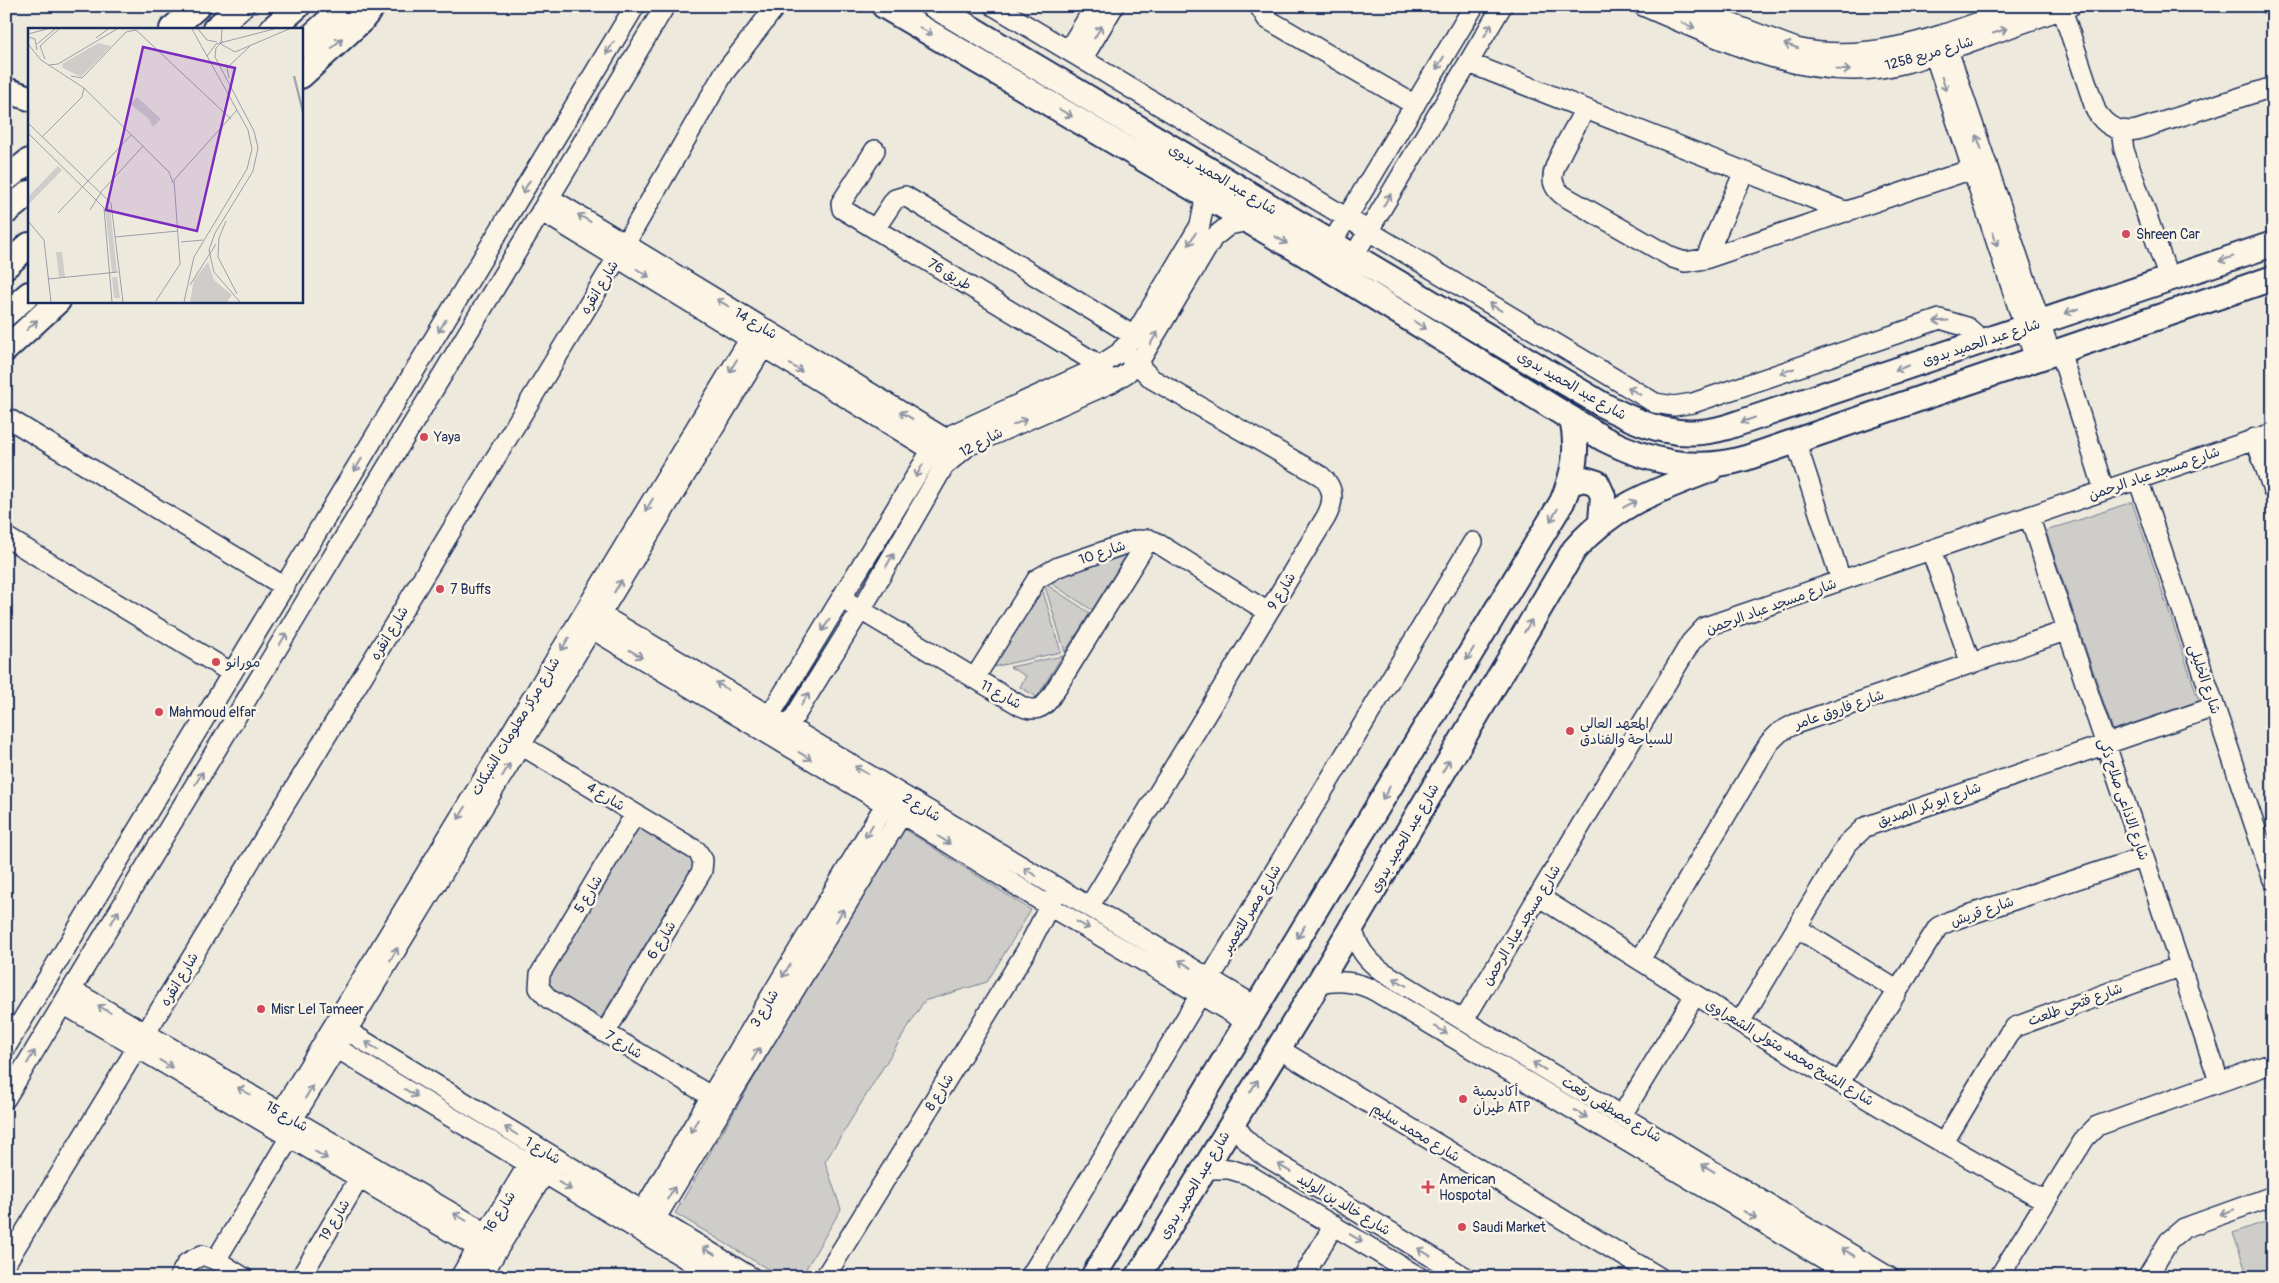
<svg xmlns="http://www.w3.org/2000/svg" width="2279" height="1283" font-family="Pangolin,'Playpen Sans Arabic',sans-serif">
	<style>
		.green { fill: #cfcdca; stroke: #757e94 }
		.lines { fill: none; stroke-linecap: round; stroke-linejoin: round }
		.minor-casing { stroke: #1b2f5e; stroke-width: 22 }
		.major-casing { stroke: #1b2f5e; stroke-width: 28 }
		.minor { stroke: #fcf5e5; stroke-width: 19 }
		.major { stroke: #fcf5e5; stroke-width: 24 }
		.oneway { stroke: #8c92a2 }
		.poi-dot { fill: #d1495b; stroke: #fcf5e5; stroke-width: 2 }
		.labels { text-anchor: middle; stroke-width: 5; stroke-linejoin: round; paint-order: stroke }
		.street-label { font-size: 14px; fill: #1b2f5e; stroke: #fcf5e5 }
		.poi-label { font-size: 14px; fill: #1b2f5e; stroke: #fcf5e5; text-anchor: start }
		.inset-river { fill: none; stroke: #a2a7af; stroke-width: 2.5 }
		.inset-road { fill: none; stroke: #9a9faa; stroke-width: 1 }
		.view { fill: #7b2cbf; fill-opacity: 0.15; stroke: #7b2cbf; stroke-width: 2.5 }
		.inset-edge { fill: none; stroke: #1b2f5e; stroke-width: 2.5 }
	</style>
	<rect width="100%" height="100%" fill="#eee9dd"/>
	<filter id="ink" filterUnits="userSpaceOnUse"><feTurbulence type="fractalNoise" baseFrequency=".02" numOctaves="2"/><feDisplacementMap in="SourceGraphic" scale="10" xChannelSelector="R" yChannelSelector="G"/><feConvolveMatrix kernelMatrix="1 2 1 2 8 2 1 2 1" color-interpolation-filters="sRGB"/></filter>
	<g filter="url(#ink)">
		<path class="green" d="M2132 502 2199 701 2113 730 2046 531Z
			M1129 551 1092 610 1046 580Z
			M1044 583 1090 613 1065 652Z
			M1042 588 1061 652 993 667 990 665Z
			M1062 656 1037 697 1020 687 1026 676 1010 667Z
			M640 826 696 861 600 1019 544 985Z
			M901 827 1031 910 987 982 924 1001 825 1162 841 1209 801 1277H781L675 1213Z
			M2273 1219V1277H2248L2233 1233Z"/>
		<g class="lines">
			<defs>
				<path id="minor" d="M994 6 1655 403 1674 406 1693 403 1940 319 1967 327 1983 341
					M1259 6 1267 19 1415 105
					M1643 6C1709 34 1778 70 1852 70 1893 71 1933 55 1970 42 2004 30 2037 18 2071 6
					M1685 6 1796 48C1875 66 1951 31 2024 6
					M2271 6 2273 7
					M2062 9 2096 111C2106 127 2119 133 2137 130L2273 87
					M1944 38 2051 354
					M1931 44 2035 359
					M1069 49 1095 6
					M1083 58 1114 6
					M1469 63 1847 212
					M1585 109C1577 125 1554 161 1553 176 1552 185 1557 191 1564 196L1673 258 1685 262 1705 259 1987 164
					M2121 131 2124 150 2169 279
					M875 150 841 203 842 209 1091 360 1105 373
					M550 198 953 443
					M541 211 941 456
					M875 229 895 199 905 196 1134 336
					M1331 244 1474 6
					M1353 257 1502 6
					M1705 259 1744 172
					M2060 351 2104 490
					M6 417 285 587
					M2255 438 2273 490
					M1796 442 1841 580
					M2138 479 2273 880
					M2029 516 2219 1081
					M6 537 232 673
					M1931 550 1971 664
					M849 603 1021 706C1033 712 1043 709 1050 698L1149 539
					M590 608 1257 1007
					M582 623 902 814 1049 906 1247 1022
					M974 679 1037 579 1058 567 1137 540 1154 541 1268 612
					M764 725 931 451 953 434 1093 370 1119 353 1134 336 1200 225 1204 205 1202 193
					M782 737 871 593 944 466 968 446 1111 383 1127 373 1142 357 1213 238 1229 225 1249 221
					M521 745 697 851 703 860 702 871 605 1033
					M635 814 540 974 539 988 549 999 722 1103
					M1538 896C1705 1002 1873 1106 2046 1201
					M1089 907 1326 517C1334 502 1335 488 1321 476L1152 379 1122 349
					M1352 927C1357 947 1366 960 1383 972L1889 1277
					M1797 928 1897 990
					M1640 960 1769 743 1780 732 1795 724 2068 630
					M1318 984C1339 980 1356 981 1375 991L1854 1277
					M72 990 502 1242
					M63 1004 493 1257
					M1464 1020 1691 642 1705 627 2273 433
					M1740 1022 1847 844 1865 827 2214 707
					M336 1024 751 1277
					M325 1041 716 1277
					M6 1047 635 6
					M1277 1048 1659 1277
					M1840 1082 1938 927 1950 921 2144 857
					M6 1098 665 6
					M1622 1115 1695 995
					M1232 1121 1245 1139 1260 1153 1465 1277
					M272 1127 758 325
					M284 1134 772 333
					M1943 1144 2008 1035 2015 1027 2181 966
					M1203 1169H1229L1249 1175 1419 1277
					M633 1227 892 793
					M646 1234 908 804
					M216 1260 290 1137
					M6 1263 617 258 724 73 776 6
					M179 1277 187 1263 202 1255 216 1260 243 1277
					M301 1277 365 1168
					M460 1277 535 1153
					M481 1277 551 1163
					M825 1277 1026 951 1055 895
					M1030 1277 1473 542
					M1303 1277 1334 1225
					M1999 1277 2085 1138 2097 1126 2273 1063
					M2147 1277 2169 1241 2184 1228 2273 1196"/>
				<path id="major" d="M884 6 1303 253 1604 439C1650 462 1696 473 1746 458L2273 278
					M934 6 1603 405C1645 427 1680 441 1727 427L2273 244
					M172 29 198 6
					M215 29 241 6
					M272 29 298 6
					M301 46 345 6
					M301 76 361 21 373 6
					M6 90 29 98
					M6 179 29 161
					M6 212 29 193
					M6 266 29 245
					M6 314 29 294
					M6 349 58 301
					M1570 483 1584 479 1597 483 1603 496 1601 521
					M1093 1277 1562 502C1574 474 1579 449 1572 419
					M1138 1277 1318 984 1574 550C1612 505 1658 490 1710 470"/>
			</defs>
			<use href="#minor" class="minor-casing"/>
			<use href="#major" class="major-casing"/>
			<use href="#minor" class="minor"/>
			<use href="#major" class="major"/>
		</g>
		<defs><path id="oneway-shaft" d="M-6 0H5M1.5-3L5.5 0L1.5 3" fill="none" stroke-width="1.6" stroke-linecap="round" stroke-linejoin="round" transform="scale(1.25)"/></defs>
		<g class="oneway">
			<use href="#oneway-shaft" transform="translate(1688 25) rotate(23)"/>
			<use href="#oneway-shaft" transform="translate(1488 30) rotate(-60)"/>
			<use href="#oneway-shaft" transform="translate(926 31) rotate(30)"/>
			<use href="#oneway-shaft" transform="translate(2000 31) rotate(-19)"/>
			<use href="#oneway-shaft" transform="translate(1098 32) rotate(-59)"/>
			<use href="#oneway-shaft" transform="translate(337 43) rotate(-43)"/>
			<use href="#oneway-shaft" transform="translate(1791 46) rotate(-162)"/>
			<use href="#oneway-shaft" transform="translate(610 48) rotate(121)"/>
			<use href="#oneway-shaft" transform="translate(1440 63) rotate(121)"/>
			<use href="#oneway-shaft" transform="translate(1843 70) rotate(3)"/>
			<use href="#oneway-shaft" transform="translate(1944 84) rotate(72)"/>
			<use href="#oneway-shaft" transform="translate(1066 113) rotate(30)"/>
			<use href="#oneway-shaft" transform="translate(1979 142) rotate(-109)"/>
			<use href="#oneway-shaft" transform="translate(526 187) rotate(121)"/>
			<use href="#oneway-shaft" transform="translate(1387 200) rotate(-59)"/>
			<use href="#oneway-shaft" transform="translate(584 218) rotate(-149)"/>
			<use href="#oneway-shaft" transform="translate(1192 239) rotate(121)"/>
			<use href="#oneway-shaft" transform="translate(1995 239) rotate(72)"/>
			<use href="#oneway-shaft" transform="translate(1281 240) rotate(31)"/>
			<use href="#oneway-shaft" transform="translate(2226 259) rotate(161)"/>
			<use href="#oneway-shaft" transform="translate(643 273) rotate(32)"/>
			<use href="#oneway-shaft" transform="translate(723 303) rotate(-149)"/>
			<use href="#oneway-shaft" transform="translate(1495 307) rotate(-149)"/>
			<use href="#oneway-shaft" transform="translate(2072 311) rotate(161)"/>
			<use href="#oneway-shaft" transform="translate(1941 321) rotate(177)"/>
			<use href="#oneway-shaft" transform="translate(32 325) rotate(-43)"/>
			<use href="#oneway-shaft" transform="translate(1420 325) rotate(32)"/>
			<use href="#oneway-shaft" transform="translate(442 326) rotate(121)"/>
			<use href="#oneway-shaft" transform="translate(1154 338) rotate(-60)"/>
			<use href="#oneway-shaft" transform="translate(733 366) rotate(121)"/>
			<use href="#oneway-shaft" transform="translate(796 368) rotate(32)"/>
			<use href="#oneway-shaft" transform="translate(1902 368) rotate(161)"/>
			<use href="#oneway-shaft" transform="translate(1787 371) rotate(161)"/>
			<use href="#oneway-shaft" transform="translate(1634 391) rotate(-149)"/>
			<use href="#oneway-shaft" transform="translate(906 415) rotate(-149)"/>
			<use href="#oneway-shaft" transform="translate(1748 420) rotate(161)"/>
			<use href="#oneway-shaft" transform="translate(1020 422) rotate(-24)"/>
			<use href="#oneway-shaft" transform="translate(358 465) rotate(121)"/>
			<use href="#oneway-shaft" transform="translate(919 471) rotate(120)"/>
			<use href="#oneway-shaft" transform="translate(1630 504) rotate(-27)"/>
			<use href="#oneway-shaft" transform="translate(649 505) rotate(121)"/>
			<use href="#oneway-shaft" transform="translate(1554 515) rotate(121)"/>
			<use href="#oneway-shaft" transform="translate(890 560) rotate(-60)"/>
			<use href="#oneway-shaft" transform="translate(618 586) rotate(-59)"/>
			<use href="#oneway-shaft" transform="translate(826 625) rotate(122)"/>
			<use href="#oneway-shaft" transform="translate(1528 626) rotate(-60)"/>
			<use href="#oneway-shaft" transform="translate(283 639) rotate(-59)"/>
			<use href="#oneway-shaft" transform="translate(565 644) rotate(121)"/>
			<use href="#oneway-shaft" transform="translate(636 654) rotate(31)"/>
			<use href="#oneway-shaft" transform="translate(1470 654) rotate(121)"/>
			<use href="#oneway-shaft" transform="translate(722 686) rotate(-149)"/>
			<use href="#oneway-shaft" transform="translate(805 699) rotate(-58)"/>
			<use href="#oneway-shaft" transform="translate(805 756) rotate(31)"/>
			<use href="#oneway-shaft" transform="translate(1446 766) rotate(-60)"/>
			<use href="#oneway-shaft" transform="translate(506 770) rotate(-59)"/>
			<use href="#oneway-shaft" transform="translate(861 770) rotate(-149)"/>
			<use href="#oneway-shaft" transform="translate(199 778) rotate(-59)"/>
			<use href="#oneway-shaft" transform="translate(1386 793) rotate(121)"/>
			<use href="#oneway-shaft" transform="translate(462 813) rotate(121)"/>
			<use href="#oneway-shaft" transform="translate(869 831) rotate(121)"/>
			<use href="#oneway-shaft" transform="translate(944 840) rotate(32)"/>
			<use href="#oneway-shaft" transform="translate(1030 872) rotate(-148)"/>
			<use href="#oneway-shaft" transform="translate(840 915) rotate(-59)"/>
			<use href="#oneway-shaft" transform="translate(115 917) rotate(-59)"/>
			<use href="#oneway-shaft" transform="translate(1083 925) rotate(29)"/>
			<use href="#oneway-shaft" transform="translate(1301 932) rotate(121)"/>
			<use href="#oneway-shaft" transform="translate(394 954) rotate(-59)"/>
			<use href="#oneway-shaft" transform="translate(1185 964) rotate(-149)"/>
			<use href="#oneway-shaft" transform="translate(786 971) rotate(121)"/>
			<use href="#oneway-shaft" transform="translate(1400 982) rotate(-149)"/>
			<use href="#oneway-shaft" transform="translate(104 1009) rotate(-150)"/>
			<use href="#oneway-shaft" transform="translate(1441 1030) rotate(31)"/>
			<use href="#oneway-shaft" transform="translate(372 1046) rotate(-148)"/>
			<use href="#oneway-shaft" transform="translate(756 1054) rotate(-59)"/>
			<use href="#oneway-shaft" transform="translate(31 1057) rotate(-59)"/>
			<use href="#oneway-shaft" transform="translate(166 1064) rotate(31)"/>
			<use href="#oneway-shaft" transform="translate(1539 1066) rotate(-149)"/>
			<use href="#oneway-shaft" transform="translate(1254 1086) rotate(-58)"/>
			<use href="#oneway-shaft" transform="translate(244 1091) rotate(-150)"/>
			<use href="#oneway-shaft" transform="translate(309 1092) rotate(-59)"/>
			<use href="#oneway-shaft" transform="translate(411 1093) rotate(31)"/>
			<use href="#oneway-shaft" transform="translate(1581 1114) rotate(31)"/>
			<use href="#oneway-shaft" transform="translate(694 1126) rotate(121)"/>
			<use href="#oneway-shaft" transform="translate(511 1131) rotate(-148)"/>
			<use href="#oneway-shaft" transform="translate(321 1155) rotate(31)"/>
			<use href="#oneway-shaft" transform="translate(1284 1168) rotate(-149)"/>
			<use href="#oneway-shaft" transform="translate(1708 1168) rotate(-149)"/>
			<use href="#oneway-shaft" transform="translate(565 1186) rotate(31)"/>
			<use href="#oneway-shaft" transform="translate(671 1193) rotate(-59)"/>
			<use href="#oneway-shaft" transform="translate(2227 1212) rotate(161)"/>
			<use href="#oneway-shaft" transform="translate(1750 1215) rotate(31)"/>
			<use href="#oneway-shaft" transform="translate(460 1217) rotate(-150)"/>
			<use href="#oneway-shaft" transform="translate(1356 1238) rotate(31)"/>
			<use href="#oneway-shaft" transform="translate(709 1251) rotate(-149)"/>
			<use href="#oneway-shaft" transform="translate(1424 1252) rotate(-149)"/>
			<use href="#oneway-shaft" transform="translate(1848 1252) rotate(-149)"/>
		</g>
	</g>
	<g class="poi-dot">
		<circle cx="2126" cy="234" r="5"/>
		<circle cx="424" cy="437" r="5"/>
		<circle cx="440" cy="589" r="5"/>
		<circle cx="216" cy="662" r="5"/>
		<circle cx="159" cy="712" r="5"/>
		<circle cx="1570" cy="731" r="5"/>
		<circle cx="261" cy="1009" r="5"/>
		<circle cx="1463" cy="1099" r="5"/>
		<path d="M1425.5 1179.5h5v5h5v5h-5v5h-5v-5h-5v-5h5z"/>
		<circle cx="1462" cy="1227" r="5"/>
	</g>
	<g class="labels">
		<g class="street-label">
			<text transform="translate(1929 53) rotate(-16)" y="5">شارع مربع 1258</text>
			<text transform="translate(1223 179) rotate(31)" y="5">شارع عبد الحميد بدوى</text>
			<text transform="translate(950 274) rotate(31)" y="5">طريق 76</text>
			<text transform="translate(599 287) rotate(-59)" y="5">شارع انقره</text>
			<text transform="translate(756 323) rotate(31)" y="5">شارع 14</text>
			<text transform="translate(1981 342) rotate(-18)" y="5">شارع عبد الحميد بدوى</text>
			<text transform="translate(1572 385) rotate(30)" y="5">شارع عبد الحميد بدوى</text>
			<text transform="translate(981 442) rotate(-28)" y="5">شارع 12</text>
			<text transform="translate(2154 473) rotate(-19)" y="5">شارع مسجد عباد الرحمن</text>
			<text transform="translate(1102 552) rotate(-19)" y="5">شارع 10</text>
			<text transform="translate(1281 591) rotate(-59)" y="5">شارع 9</text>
			<text transform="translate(1771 606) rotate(-20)" y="5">شارع مسجد عباد الرحمن</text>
			<text transform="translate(389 633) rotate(-59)" y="5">شارع انقره</text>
			<text transform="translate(2205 679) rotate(71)" y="5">شارع الخليلى</text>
			<text transform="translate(1001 694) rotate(29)" y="5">شارع 11</text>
			<text transform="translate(1839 709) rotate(-19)" y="5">شارع فاروق عامر</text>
			<text transform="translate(515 726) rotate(-59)" y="5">شارع مركز معلومات الشبكات</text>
			<text transform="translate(606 796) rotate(31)" y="5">شارع 4</text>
			<text transform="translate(2124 799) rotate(71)" y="5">شارع الاذاعى صلاح ذكى</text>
			<text transform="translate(1929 804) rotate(-19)" y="5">شارع ابو بكر الصديق</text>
			<text transform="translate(922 807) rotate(31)" y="5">شارع 2</text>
			<text transform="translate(1404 838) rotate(-60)" y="5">شارع عبد الحميد بدوى</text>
			<text transform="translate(588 894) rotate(-59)" y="5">شارع 5</text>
			<text transform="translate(1251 909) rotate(-59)" y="5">شارع مصر للتعمير</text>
			<text transform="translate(1982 911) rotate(-19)" y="5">شارع قريش</text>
			<text transform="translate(1521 925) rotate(-59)" y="5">شارع مسجد عباد الرحمن</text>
			<text transform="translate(661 940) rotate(-59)" y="5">شارع 6</text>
			<text transform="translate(179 979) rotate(-59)" y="5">شارع انقره</text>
			<text transform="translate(2075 1004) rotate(-20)" y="5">شارع فتحى طلعت</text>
			<text transform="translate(764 1008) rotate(-59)" y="5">شارع 3</text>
			<text transform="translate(624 1044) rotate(31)" y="5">شارع 7</text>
			<text transform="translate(1790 1052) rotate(31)" y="5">شارع الشيخ محمد متولى الشعراوى</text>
			<text transform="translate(939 1092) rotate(-58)" y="5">شارع 8</text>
			<text transform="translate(1612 1109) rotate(31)" y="5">شارع مصطفى رفعت</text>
			<text transform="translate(287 1116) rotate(30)" y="5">شارع 15</text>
			<text transform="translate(1416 1132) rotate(31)" y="5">شارع محمد سليم</text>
			<text transform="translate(543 1150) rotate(31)" y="5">شارع 1</text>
			<text transform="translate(1194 1185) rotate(-59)" y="5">شارع عبد الحميد بدوى</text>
			<text transform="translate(1344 1204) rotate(31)" y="5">شارع خالد بن الوليد</text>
			<text transform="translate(499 1212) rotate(-58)" y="5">شارع 16</text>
			<text transform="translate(334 1220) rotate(-59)" y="5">شارع 19</text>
		</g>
		<g class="poi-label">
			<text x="2136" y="239">Shreen Car</text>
			<text x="434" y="442">Yaya</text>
			<text x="450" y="594">7 Buffs</text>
			<text x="226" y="667">مورانو</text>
			<text x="169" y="717">Mahmoud elfar</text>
			<text x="1580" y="728">المعهد العالى<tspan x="1580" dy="16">للسياحة والفنادق</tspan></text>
			<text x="271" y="1014">Misr Lel Tameer</text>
			<text x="1473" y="1096">أكاديمية<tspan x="1473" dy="16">طيران ATP</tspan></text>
			<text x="1439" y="1184">American<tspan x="1439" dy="16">Hospotal</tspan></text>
			<text x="1472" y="1232">Saudi Market</text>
		</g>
	</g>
	<g transform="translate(28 28)">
		<rect width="275" height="275" fill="#eee9dd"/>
		<path d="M70 15 83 18 53 49 35 40 34 36ZM109 69 133 91 125 99 120 90 102 76ZM30 138 34 142 0 177V169ZM82 179 89 244H84L77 180ZM28 224H34L37 249H31ZM180 234 186 252 204 267 199 274H162L166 252ZM84 249H89L92 270H86Z" fill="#cfcdca"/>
		<path class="inset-river" d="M266 48 275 84"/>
		<path class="inset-road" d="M170 1 179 12 189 14M194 1 193 16 207 24 261 1M0 6 19 1M0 9 7 11 9 22M68 10 80 1M195 13 188 20 187 29 226 103 230 120 225 143 187 205 181 222 186 244 212 274M0 16 13 32M9 16 27 1M179 28 188 16 246 1M17 31 12 18 31 1M13 32 56 60 141 144 145 155M21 37 30 36 89 1M43 48 54 50 98 4 108 2 203 91M201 50 199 40 222 18M0 95 83 175 95 274M0 105 76 180 84 274M14 109 54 69 56 60M62 182 74 163 115 118M30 185 103 107M0 193 16 212 23 274M198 193 191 210 190 229 209 266M87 209 150 203M153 214 175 212M20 251 90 244M162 257 188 216M128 273 152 236 146 152 209 82M156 274 166 229 219 141 224 121 220 102 164 1"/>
		<path class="view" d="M115 19 207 40 169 203 78 182Z"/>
		<rect width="275" height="275" class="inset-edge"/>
	</g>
	<rect width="2279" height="1283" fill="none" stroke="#fcf5e5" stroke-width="25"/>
	<rect x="12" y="12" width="2254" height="1258" fill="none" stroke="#1b2f5e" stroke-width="2" filter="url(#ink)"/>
</svg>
